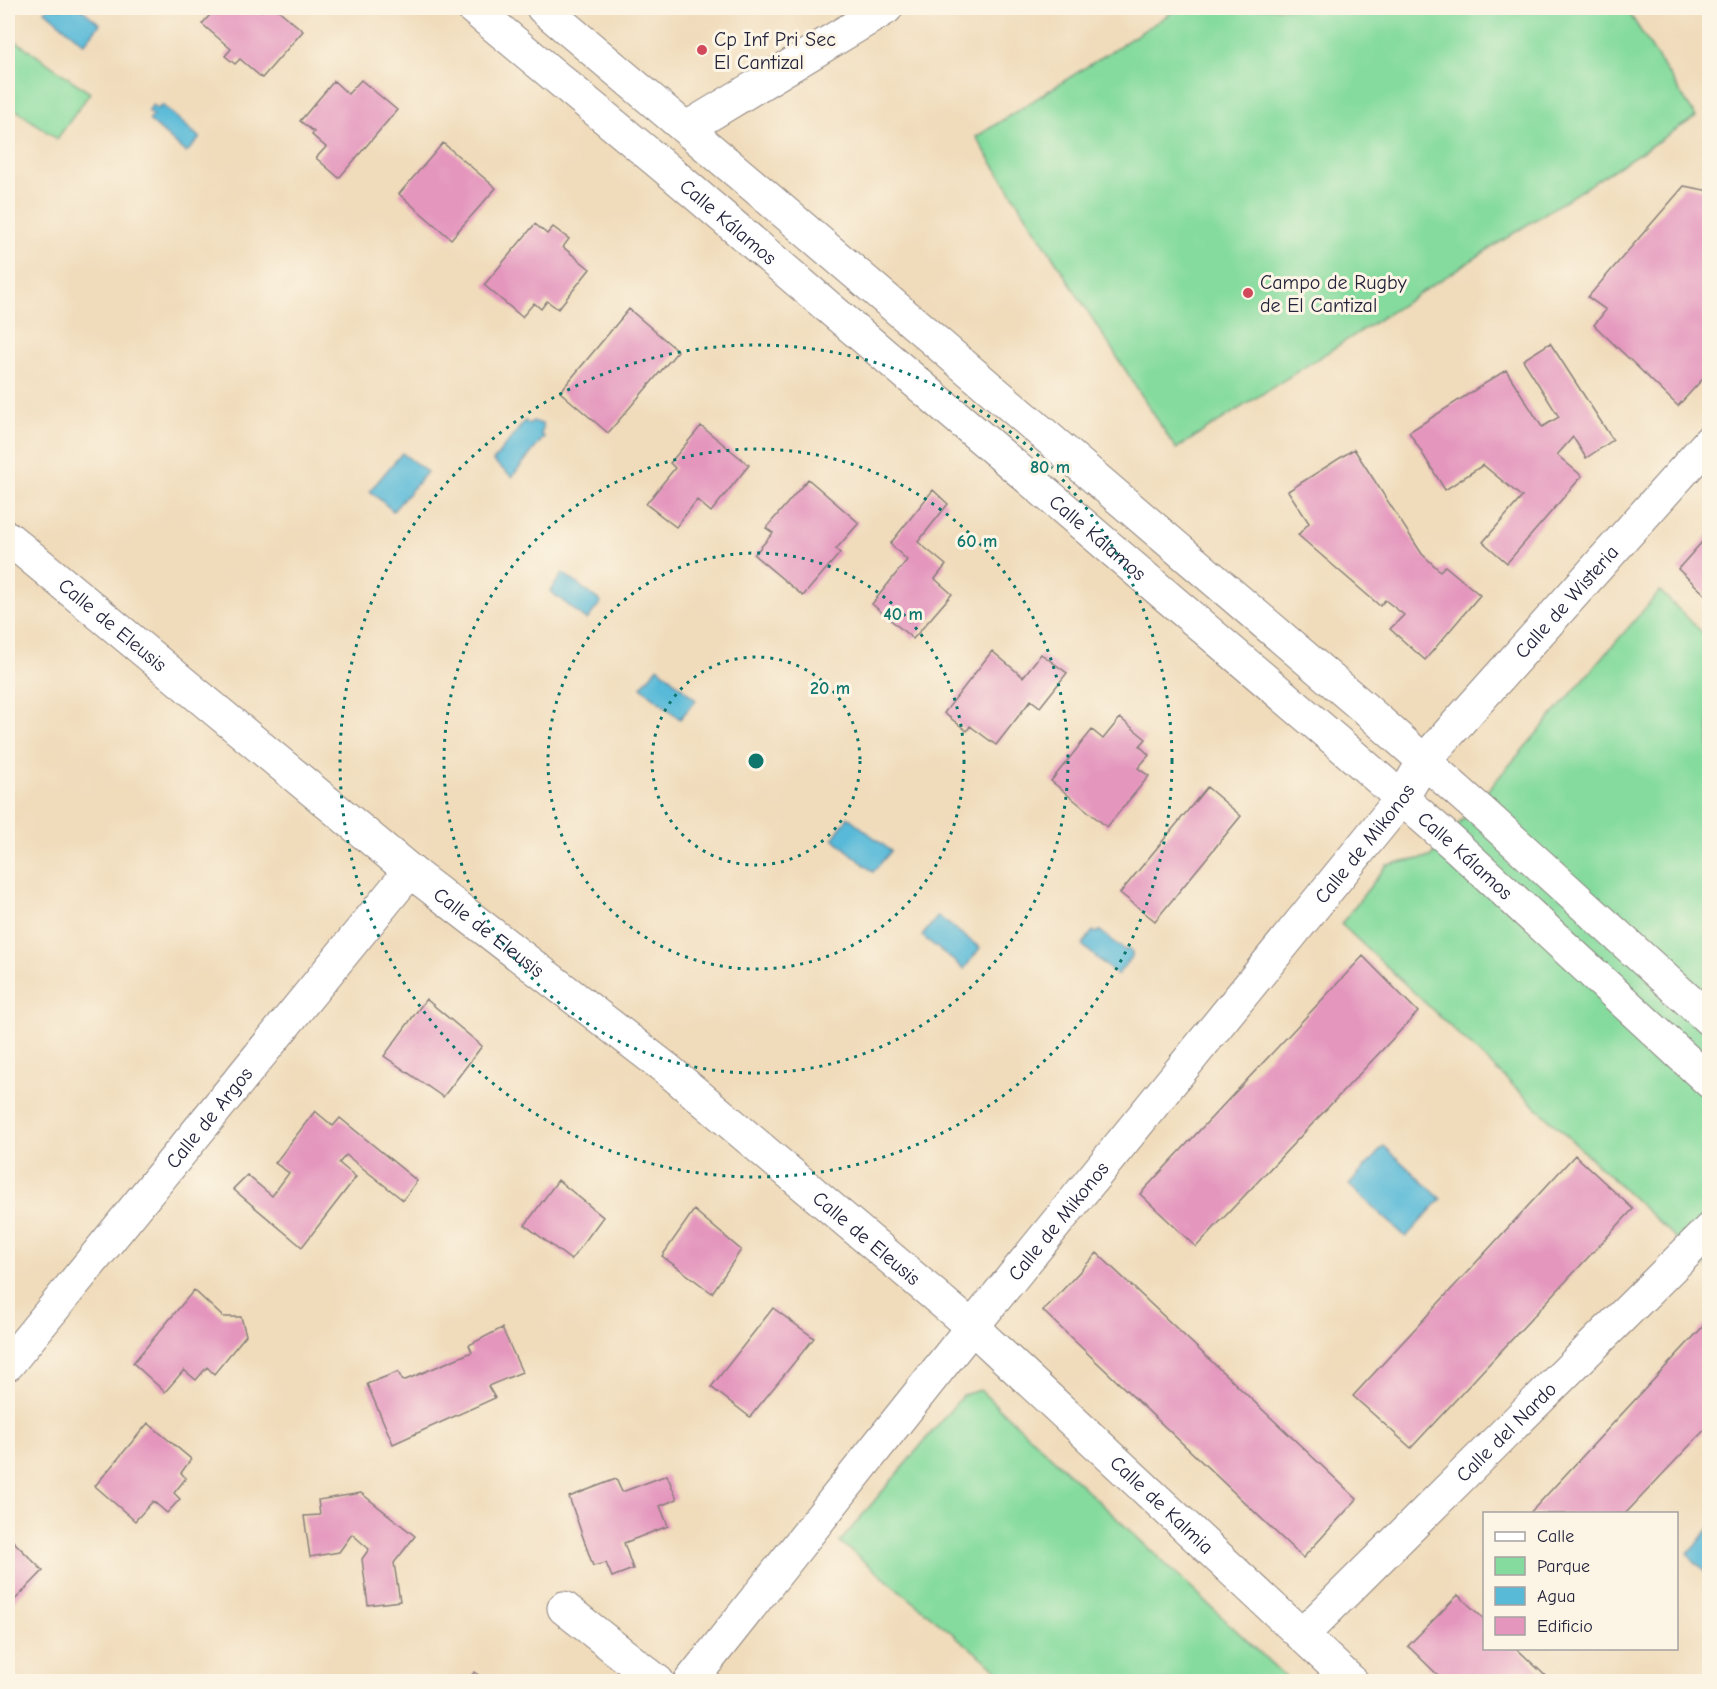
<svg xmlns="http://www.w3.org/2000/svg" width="1717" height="1689" font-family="'Comic Neue',sans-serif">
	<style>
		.green { fill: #85db9e; stroke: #547e6c; stroke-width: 1.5 }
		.water { fill: #59bad8; stroke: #3e6e8a; stroke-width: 1.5 }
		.building { fill: #e496bd }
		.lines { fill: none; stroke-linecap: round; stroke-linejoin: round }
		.minor-casing { stroke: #897f7b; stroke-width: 35 }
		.major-casing { stroke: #897f7b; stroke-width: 35 }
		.minor { stroke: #fff; stroke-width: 33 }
		.major { stroke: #fff; stroke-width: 33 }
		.ring { fill: none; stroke: #0f766e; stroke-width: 3; stroke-dasharray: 3 6 }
		.poi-dot { fill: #d1495b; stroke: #fcf5e5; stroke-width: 2 }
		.labels { text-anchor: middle; stroke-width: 6; stroke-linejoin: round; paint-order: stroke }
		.poi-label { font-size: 20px; fill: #22223b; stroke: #fcf5e5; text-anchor: start }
		.street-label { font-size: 20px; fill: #22223b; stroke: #fcf5e5 }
		.centre { fill: #0f766e; stroke: #fcf5e5; stroke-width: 3 }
		.ring-label { font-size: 18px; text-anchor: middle; font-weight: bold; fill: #0f766e; stroke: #fcf5e5; stroke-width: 6; stroke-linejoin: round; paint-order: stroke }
	</style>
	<rect width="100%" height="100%" fill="#fcf5e5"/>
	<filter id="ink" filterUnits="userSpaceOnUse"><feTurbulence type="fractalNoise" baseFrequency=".0167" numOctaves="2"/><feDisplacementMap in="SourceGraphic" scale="12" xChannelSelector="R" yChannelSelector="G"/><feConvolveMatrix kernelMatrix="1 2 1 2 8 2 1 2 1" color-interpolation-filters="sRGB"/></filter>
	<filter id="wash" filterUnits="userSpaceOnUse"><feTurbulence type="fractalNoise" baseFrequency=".008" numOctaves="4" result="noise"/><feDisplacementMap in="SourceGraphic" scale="24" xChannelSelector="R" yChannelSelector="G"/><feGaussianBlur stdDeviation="1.35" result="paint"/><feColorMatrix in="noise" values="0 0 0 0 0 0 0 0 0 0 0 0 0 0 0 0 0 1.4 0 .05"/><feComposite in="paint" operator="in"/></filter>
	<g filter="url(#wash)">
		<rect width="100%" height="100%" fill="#f0dcbb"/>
		<path class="green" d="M1179 8H1626L1696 117 1176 449 976 137Z
			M13 39 90 93 57 139 8 104V47Z
			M1660 591 1709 639V1269L1341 924 1387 865 1430 857Z
			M980 1390 1290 1681H1011L840 1542 963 1395Z"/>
		<path class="water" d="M48 8H80L100 24 84 44 45 11Z
			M153 105 158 109 162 105 200 138 186 153 149 120 153 115 148 111Z
			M525 421 529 424 533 421 542 424 543 428 541 434 544 437 512 477 493 461Z
			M402 453 427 472 393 511 370 491Z
			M563 573 601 602 587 620 550 591Z
			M658 667 696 700 680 719 641 687Z
			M848 817 891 851 873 872 833 838Z
			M938 916 980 948 964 969 922 936Z
			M1093 931 1096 933 1100 931 1124 950 1129 949 1132 952V957L1117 975 1082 945Z
			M1384 1146 1441 1199 1406 1237 1349 1185Z
			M1709 1529V1575L1687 1554Z"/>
		<g id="blocks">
			<path class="building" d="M216 8H256L261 11 264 8H276L303 31 262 78 240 59 235 64 225 56 231 49 202 24Z
				M361 80 397 110 339 178 316 158 326 147 312 135 314 132 300 121 334 81 348 94Z
				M443 143 496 188 451 239 399 194Z
				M1684 186 1710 191V371L1678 406 1594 325 1606 310 1588 297Z
				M535 224 547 234 553 227 569 239 563 247 590 269 558 309 547 301 541 309 534 303 522 317 484 285Z
				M629 309 678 351 608 433 560 392Z
				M1550 343 1613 440 1586 458 1573 437 1557 455 1582 476 1507 563 1483 542 1522 497 1483 465 1445 490 1409 432 1506 370 1542 427 1559 417 1523 360Z
				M701 426 749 465 711 512 697 500 676 527 646 504 675 468 670 463Z
				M1354 449 1422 554 1440 571 1445 566 1480 595 1425 660 1390 629 1404 615 1385 600 1380 606 1298 535 1309 523 1288 491Z
				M808 479 859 523 836 549 840 553 803 596 754 555 773 533 766 528Z
				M933 490 948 504 918 542 946 565 935 579 952 594 913 639 872 604 907 560 890 544Z
				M1710 533V599L1678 569Z
				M992 651 1023 677 1041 654 1067 673 1040 707 1031 700 996 745 970 726 967 731 944 713Z
				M1120 718 1146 739 1140 746 1149 755 1138 768 1149 776 1107 827 1051 781 1092 730 1103 739Z
				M1207 787 1241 816 1155 921 1120 893Z
				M1363 956 1418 1012 1196 1247 1140 1194Z
				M426 999 482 1046 443 1097 384 1056Z
				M315 1111 333 1126 340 1118 417 1181 403 1200 346 1155 339 1163 356 1177 302 1247 233 1189 247 1175 272 1196 289 1173 275 1163Z
				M1575 1155 1633 1209 1411 1448 1353 1396Z
				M558 1180 603 1217 571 1260 525 1225Z
				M694 1210 741 1250 712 1293 662 1256Z
				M1097 1253 1357 1499 1303 1558 1043 1311Z
				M194 1290 223 1317H241L246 1335 214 1374 207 1367 196 1380 184 1370 165 1392 133 1363Z
				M773 1308 814 1338 750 1417 711 1387Z
				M1710 1319V1424L1625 1514H1529Z
				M502 1328 522 1372 488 1386 495 1398 393 1444 367 1384 398 1372 403 1381 472 1352 469 1345Z
				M148 1423 191 1459 181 1473 186 1478 174 1493 180 1499 167 1513 153 1501 135 1521 95 1486Z
				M667 1475 677 1499 660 1506 668 1526 624 1543 633 1569 612 1577 606 1563 593 1566 569 1497 616 1479 622 1492Z
				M361 1493 415 1536 394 1563 400 1601 368 1605 362 1559 369 1549 352 1534 339 1552 310 1557 304 1516 320 1515 318 1500Z
				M10 1538 43 1571 8 1607V1541Z
				M1458 1595 1484 1619V1648H1516L1552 1682H1445L1408 1646Z
				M474 1672 489 1682H469Z"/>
		</g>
	</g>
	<g filter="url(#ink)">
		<use href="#blocks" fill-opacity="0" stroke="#897f7b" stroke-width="1.5"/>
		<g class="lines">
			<defs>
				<g id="minor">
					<path d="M687 128 886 8"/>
					<path id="s1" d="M8 538 410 871 668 1070 972 1327 1352 1682"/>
					<path id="s2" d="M8 1364 410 871"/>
					<path d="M564 1608 658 1682"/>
					<path id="s3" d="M1302 1635 1710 1229"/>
					<path id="s4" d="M690 1682 972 1327 1402 798 1424 761 1710 441"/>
				</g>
				<g id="major">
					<path id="s5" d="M473 8 662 165 1335 740 1456 846 1710 1082"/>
					<path d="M543 8 755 187 1363 707 1484 814 1710 1020"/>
				</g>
			</defs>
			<use href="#minor" class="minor-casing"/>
			<use href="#major" class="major-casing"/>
			<use href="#minor" class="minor"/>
			<use href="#major" class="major"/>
		</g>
	</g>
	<g class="ring">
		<circle cx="756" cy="761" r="104"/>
		<circle cx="756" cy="761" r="208"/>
		<circle cx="756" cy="761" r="312"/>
		<circle cx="756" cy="761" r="416"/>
	</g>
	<g class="poi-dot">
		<circle cx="702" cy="50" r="6"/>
		<circle cx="1248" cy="293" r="6"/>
	</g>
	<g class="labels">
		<g class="poi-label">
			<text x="714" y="46">Cp Inf Pri Sec<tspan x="714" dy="23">El Cantizal</tspan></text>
			<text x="1260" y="289">Campo de Rugby<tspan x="1260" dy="23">de El Cantizal</tspan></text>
		</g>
		<g class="street-label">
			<text dy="7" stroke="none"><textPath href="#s5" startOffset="333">Calle Kálamos</textPath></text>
			<text dy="7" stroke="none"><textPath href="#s5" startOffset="819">Calle Kálamos</textPath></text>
			<text dy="7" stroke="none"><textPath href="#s4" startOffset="1392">Calle de Wisteria</textPath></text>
			<text dy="7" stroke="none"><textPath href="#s1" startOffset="136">Calle de Eleusis</textPath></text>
			<text dy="7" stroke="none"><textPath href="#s4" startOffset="1076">Calle de Mikonos</textPath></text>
			<text dy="7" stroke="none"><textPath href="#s5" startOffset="1305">Calle Kálamos</textPath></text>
			<text dy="7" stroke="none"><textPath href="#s1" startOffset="622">Calle de Eleusis</textPath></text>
			<text dy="7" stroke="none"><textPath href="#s2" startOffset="318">Calle de Argos</textPath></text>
			<text dy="7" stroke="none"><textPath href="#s4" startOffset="590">Calle de Mikonos</textPath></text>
			<text dy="7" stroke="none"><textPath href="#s1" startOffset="1108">Calle de Eleusis</textPath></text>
			<text dy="7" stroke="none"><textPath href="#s3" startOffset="288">Calle del Nardo</textPath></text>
			<text dy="7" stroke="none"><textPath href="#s1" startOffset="1506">Calle de Kalmia</textPath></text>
		</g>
	</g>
	<circle cx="756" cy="761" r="9" class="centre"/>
	<g class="ring-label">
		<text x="1050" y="473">80 m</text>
		<text x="977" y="547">60 m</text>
		<text x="903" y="620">40 m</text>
		<text x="830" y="694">20 m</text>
	</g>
	<rect width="1717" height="1689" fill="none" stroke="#fcf5e5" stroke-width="30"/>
	<rect x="1483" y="1512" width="195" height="138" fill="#fcf5e5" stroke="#a5a1a1" stroke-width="1.5"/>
	<rect x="1495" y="1532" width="30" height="9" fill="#ffffff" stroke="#a5a1a1" stroke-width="1.5"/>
	<text x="1537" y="1542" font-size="18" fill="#22223b">Calle</text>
	<rect x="1495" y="1557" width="30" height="18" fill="#85db9e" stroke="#a5a1a1" stroke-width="1.5"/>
	<text x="1537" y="1572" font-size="18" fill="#22223b">Parque</text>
	<rect x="1495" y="1587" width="30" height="18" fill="#59bad8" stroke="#a5a1a1" stroke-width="1.5"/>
	<text x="1537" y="1602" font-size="18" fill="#22223b">Agua</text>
	<rect x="1495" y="1617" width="30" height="18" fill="#e496bd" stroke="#a5a1a1" stroke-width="1.5"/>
	<text x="1537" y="1632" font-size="18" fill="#22223b">Edificio</text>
</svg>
